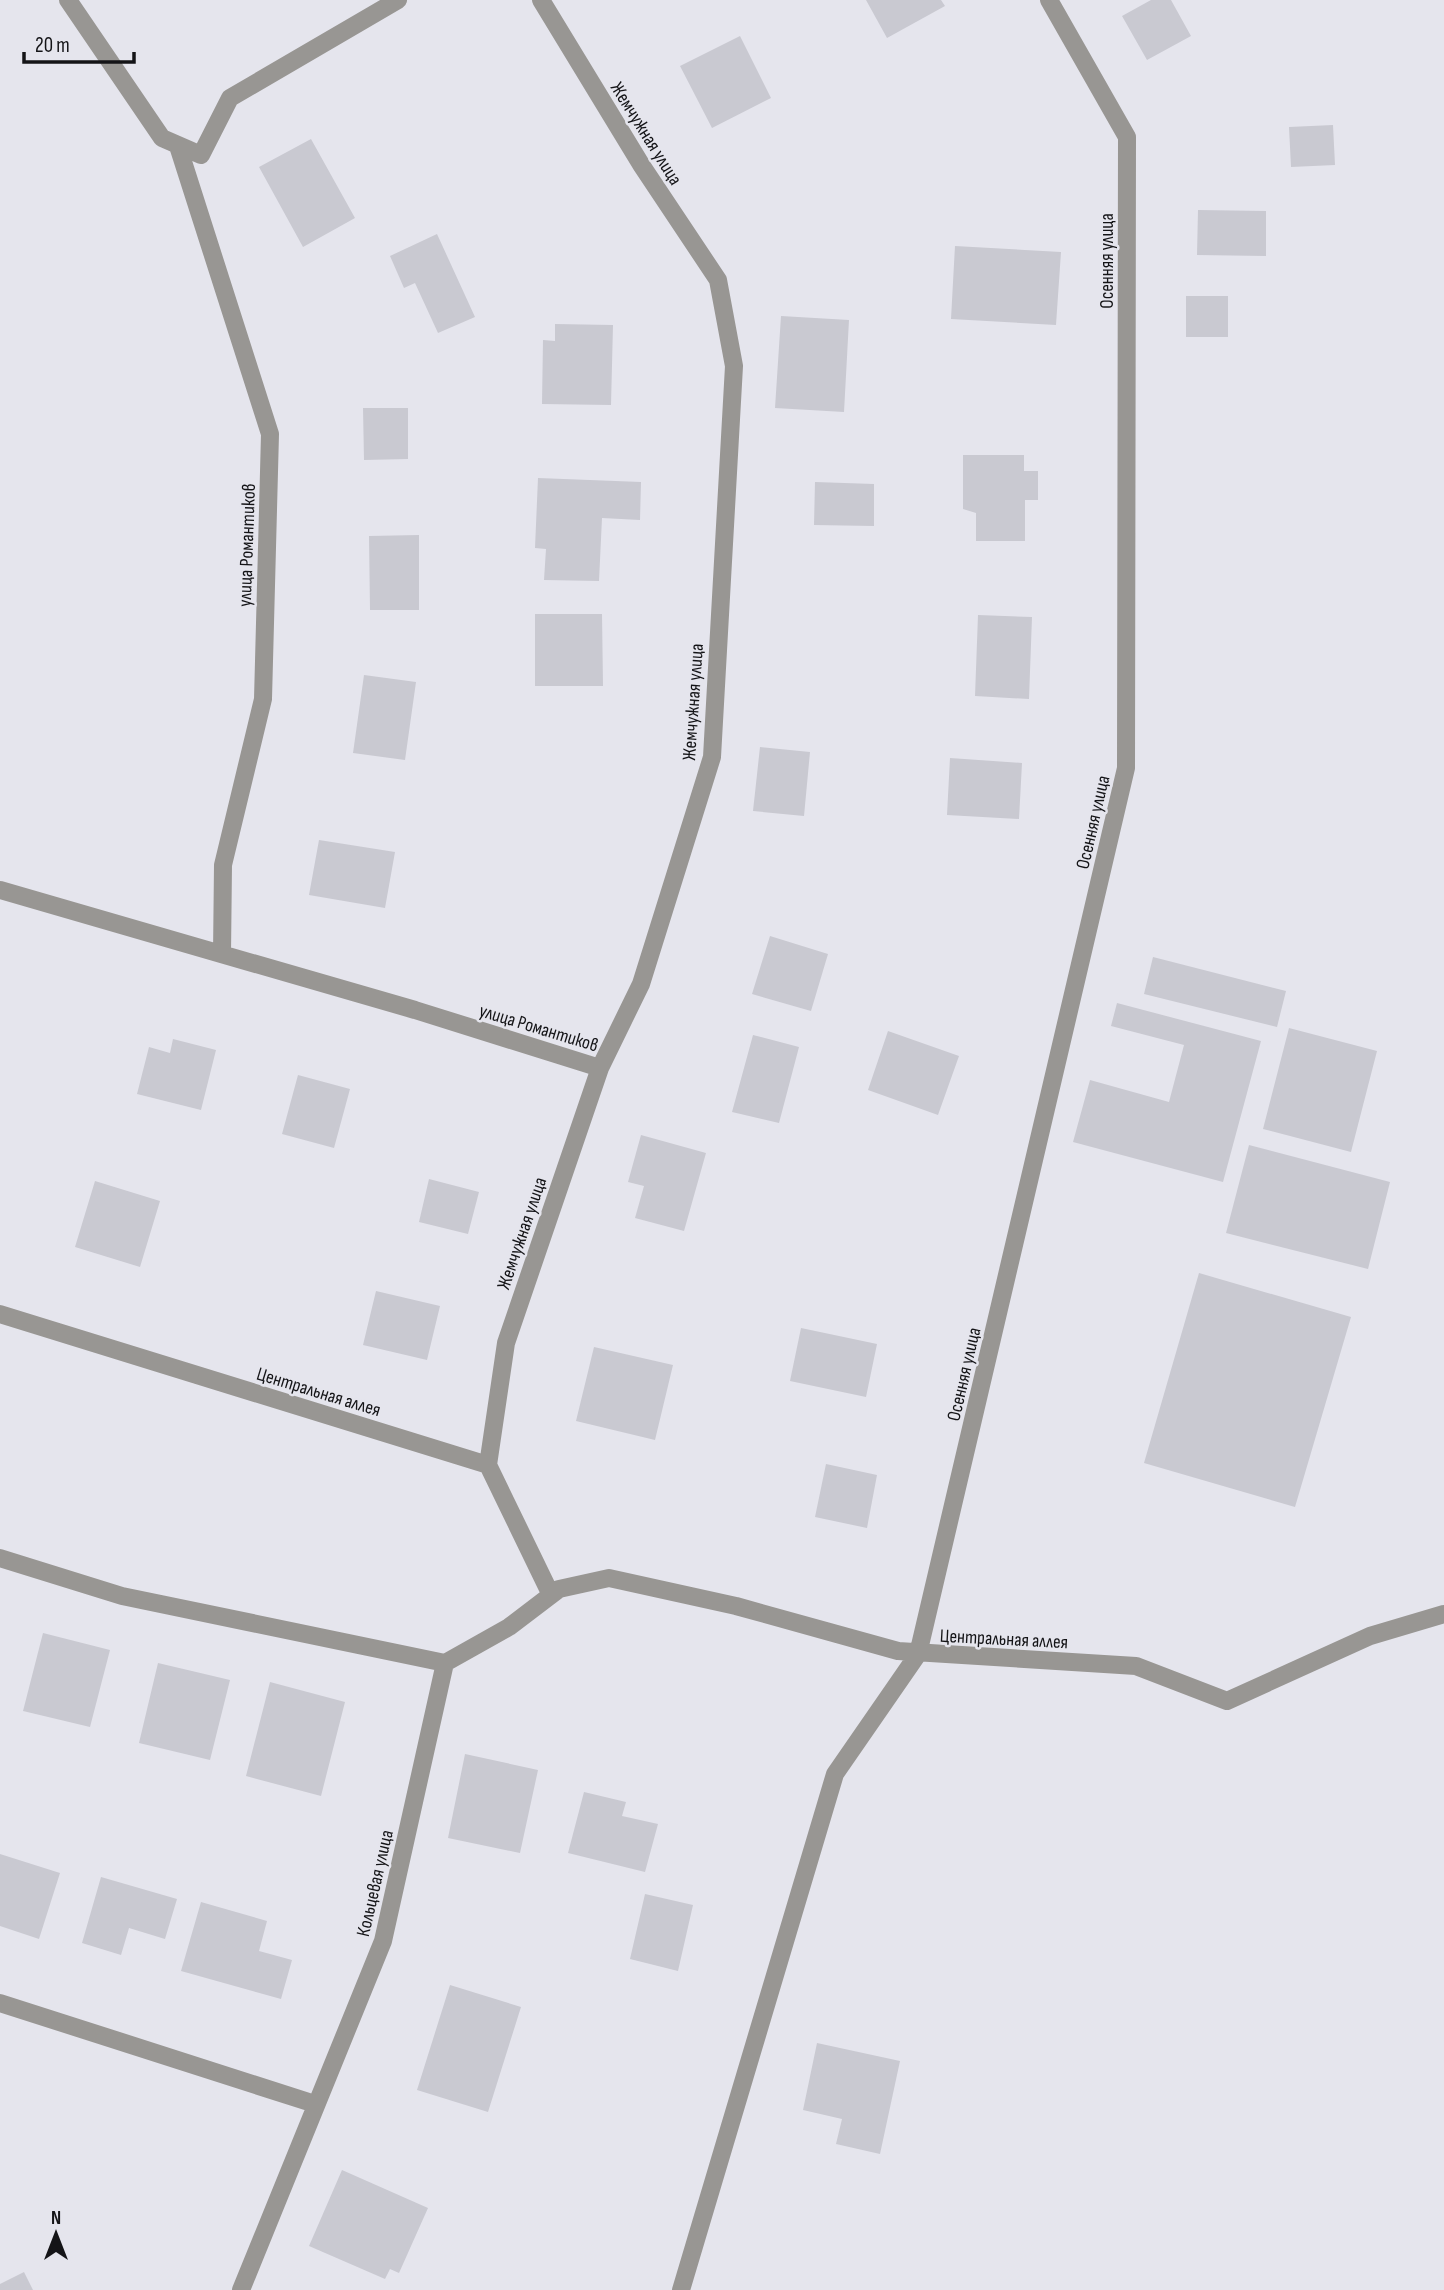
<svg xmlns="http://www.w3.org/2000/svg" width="1444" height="2290" font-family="'Sofia Sans Condensed',sans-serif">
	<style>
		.building { fill: #c9c9d1 }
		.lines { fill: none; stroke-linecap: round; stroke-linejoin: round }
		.minor { stroke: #989693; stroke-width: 18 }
		.labels { text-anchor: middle; stroke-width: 5; stroke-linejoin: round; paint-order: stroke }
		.street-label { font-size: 19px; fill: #141417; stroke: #e5e5ed }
	</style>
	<rect width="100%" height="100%" fill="#e5e5ed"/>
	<path class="building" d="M866 0H941L945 6 887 38Z
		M1151 0H1171L1191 36 1147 60 1122 16Z
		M740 36 771 98 712 128 680 66Z
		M1333 125 1335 165 1291 167 1289 127Z
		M311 139 355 218 303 247 259 167Z
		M1198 210 1266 211V256L1197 255Z
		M437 234 475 317 438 333 415 283 404 288 390 256Z
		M955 246 1061 252 1056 325 951 319Z
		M1186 296H1228V337H1186Z
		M781 316 849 320 844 412 775 408Z
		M555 324 613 325 611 405 542 404 543 340 555 341Z
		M363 408H408V459L364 460Z
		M963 455H1024V471H1038V500H1025V541H976V513L963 509Z
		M538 478 641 482 640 520 602 518 599 581 544 580 546 549 535 548Z
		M815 482 874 484V526L814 525Z
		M419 535V610H370L369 536Z
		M535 614H602L603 686H535Z
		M978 615 1032 617 1029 699 975 696Z
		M364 675 416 682 405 760 353 753Z
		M760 747 810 752 804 816 753 811Z
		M950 758 1022 763 1019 819 947 815Z
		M319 840 395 852 385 908 309 895Z
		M770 936 828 954 811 1011 752 994Z
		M1153 957 1286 991 1277 1027 1144 994Z
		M1117 1003 1261 1041 1223 1182 1073 1142 1090 1080 1169 1102 1184 1045 1111 1026Z
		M1289 1028 1377 1051 1351 1152 1263 1129Z
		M888 1031 959 1056 938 1115 868 1090Z
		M753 1035 799 1047 779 1123 732 1112Z
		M173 1039 216 1050 201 1110 137 1094 149 1047 170 1053Z
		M298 1075 350 1089 334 1148 282 1134Z
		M641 1135 706 1153 684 1231 635 1218 644 1186 628 1182Z
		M1249 1145 1390 1182 1368 1269 1226 1233Z
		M429 1179 479 1192 468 1234 419 1222Z
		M95 1181 160 1201 140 1267 75 1247Z
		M1199 1273 1351 1317 1295 1507 1144 1463Z
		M376 1291 440 1306 427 1360 363 1345Z
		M801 1328 877 1344 866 1397 790 1381Z
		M594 1347 673 1365 655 1440 576 1421Z
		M826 1464 877 1475 867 1528 815 1517Z
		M43 1633 110 1650 90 1727 23 1711Z
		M158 1663 230 1680 210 1760 139 1743Z
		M270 1682 345 1702 321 1796 246 1776Z
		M465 1754 538 1770 520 1853 448 1838Z
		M584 1792 626 1802 622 1816 658 1824 645 1872 568 1853Z
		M0 1854 60 1873 39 1939 0 1926Z
		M101 1877 177 1899 165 1939 129 1928 121 1955 82 1943Z
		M645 1894 693 1905 678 1971 630 1959Z
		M201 1902 267 1921 259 1951 292 1960 281 1999 181 1971Z
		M450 1985 521 2007 488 2112 417 2090Z
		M817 2043 900 2061 880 2154 836 2144 842 2119 803 2110Z
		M342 2170 428 2208 399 2273 390 2269 385 2279 309 2246Z
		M24 2272 33 2290H0V2284Z"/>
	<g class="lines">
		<path class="minor" d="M68 0 162 138 201 155 230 98 398 0
			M178 146 270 434 263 699 223 865 222 954
			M0 890 415 1010 600 1068
			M0 1314 488 1465 551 1595
			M488 1465 506 1343 600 1068 641 984 712 757 734 366 718 280 642 166 541 0
			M0 1558 122 1596 445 1663 509 1627 559 1589 609 1578 736 1606 898 1651 1136 1666 1227 1701 1370 1636 1444 1614
			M0 2003 315 2104
			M241 2290 383 1941 445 1663
			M681 2290 835 1774 918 1654 1126 768 1127 137 1049 0"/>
	</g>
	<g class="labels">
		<g class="street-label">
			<text transform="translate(647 133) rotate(58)" y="7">Жемчужная улица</text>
			<text transform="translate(1106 261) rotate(-90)" y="7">Осенняя улица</text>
			<text transform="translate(246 545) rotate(-88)" y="7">улица Романтиков</text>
			<text transform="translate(692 702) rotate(-86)" y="7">Жемчужная улица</text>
			<text transform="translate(1092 822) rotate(-77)" y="7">Осенняя улица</text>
			<text transform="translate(539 1027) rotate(17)" y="7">улица Романтиков</text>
			<text transform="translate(521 1233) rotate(-71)" y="7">Жемчужная улица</text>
			<text transform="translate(963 1374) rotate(-77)" y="7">Осенняя улица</text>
			<text transform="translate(319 1391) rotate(17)" y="7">Центральная аллея</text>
			<text transform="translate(1004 1638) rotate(3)" y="7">Центральная аллея</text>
			<text transform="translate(374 1883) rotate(-77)" y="7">Кольцевая улица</text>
		</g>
	</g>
	<g transform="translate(56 2234)" stroke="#e5e5ed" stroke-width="5" paint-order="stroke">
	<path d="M0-5L12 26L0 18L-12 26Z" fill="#141417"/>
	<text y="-10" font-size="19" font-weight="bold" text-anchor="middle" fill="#141417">N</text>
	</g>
	<path d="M24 52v10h110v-10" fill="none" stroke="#141417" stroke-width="3.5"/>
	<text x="35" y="52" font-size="21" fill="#141417" stroke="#e5e5ed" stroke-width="5" paint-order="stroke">20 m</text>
</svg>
